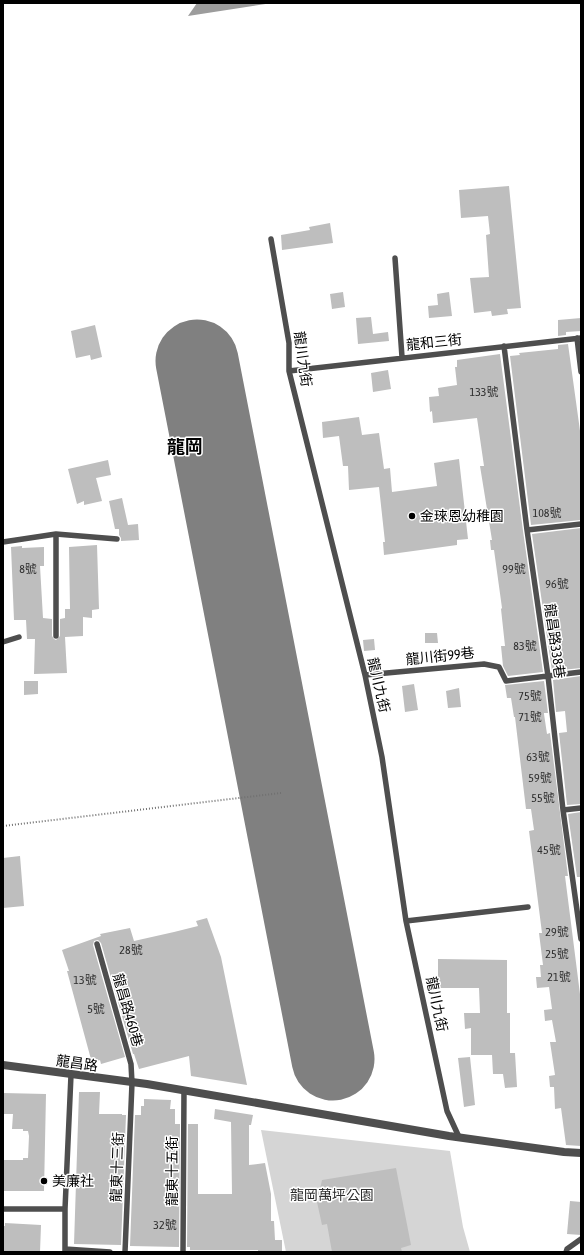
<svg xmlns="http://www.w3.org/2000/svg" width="584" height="1255" font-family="'Asap Condensed','Noto Sans TC',sans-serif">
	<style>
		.green { fill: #d5d5d5 }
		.water { fill: #9c9c9c }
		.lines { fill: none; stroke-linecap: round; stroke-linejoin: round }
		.runway { stroke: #808080; stroke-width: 83 }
		.building { fill: #bebebe }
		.path { stroke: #707070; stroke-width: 2; stroke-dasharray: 1 2; stroke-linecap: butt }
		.service { stroke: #4e4e4e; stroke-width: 5.5 }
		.minor { stroke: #4e4e4e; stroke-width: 8 }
		.poi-dot { fill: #000; stroke: #fff; stroke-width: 1.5 }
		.labels { text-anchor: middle; stroke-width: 3; stroke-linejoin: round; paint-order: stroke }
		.number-label { font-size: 12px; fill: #303030 }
		.street-label { font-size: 14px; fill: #000; stroke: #fff }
		.poi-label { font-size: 14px; fill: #000; stroke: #fff; text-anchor: start }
		.park-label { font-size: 14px; fill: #2c2c2c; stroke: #fff }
		.district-label { font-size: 18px; font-weight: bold; fill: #000; stroke: #fff }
	</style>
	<rect width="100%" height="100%" fill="#fff"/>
	<path class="green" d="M261 1130 450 1151 463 1227 470 1252H286Z"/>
	<path class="water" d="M197 3H272L188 16Z"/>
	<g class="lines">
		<path class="runway" d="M197 361 333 1059"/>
	</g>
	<path class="building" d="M509 186 521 308 507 309 508 314 492 316 491 311 474 313 470 278 489 277 486 235 490 234 488 216 461 218 459 190Z
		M330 223 333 243 282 250 281 235 310 230 309 227Z
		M343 292 345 307 332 309 330 294Z
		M449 292 452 316 429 318 428 306 438 305 437 294Z
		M371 317 373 334 388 332 389 341 358 344 356 318Z
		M581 318V331L566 332V335L558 336V320Z
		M95 325 102 357 91 360 90 355 76 358 71 331Z
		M568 344 581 438V520L531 525 510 356 520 355 519 353 558 349V345Z
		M500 354 523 531 543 672 508 676 503 666 501 646H505L501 609 502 608 494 550H491L490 540H492L480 466H484L477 418 433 423 432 411 430 412 429 397 439 396 438 388 457 385 455 367H457V360Z
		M388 370 391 389 373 392 371 373Z
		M359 417 362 435 379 433 384 469 390 468 392 492 437 486 434 463 459 459 468 539 457 540V545L384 555 383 542H385L379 487 349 490 348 466H343L339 436 323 438 322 422Z
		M108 460 111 475 96 478 102 501 84 505V501L77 504 68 469Z
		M122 498 128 525 138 524 139 540 121 541V538L119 535V529H115L109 501Z
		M581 528V668L552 671 532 534Z
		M97 545 99 609 92 610V618L83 617V636L65 637 67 673 34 674 35 639H27L26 620H14L11 547 22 546V548L44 547V566H40L43 618 52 619V636L54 639 56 640 60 636V619L65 618V609H70L69 547Z
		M425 633H437L438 643H425Z
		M374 639 375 650 364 651 363 640Z
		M581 676V804L567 805 559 733 567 732 565 711 556 712 553 680Z
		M24 681H38V694L24 695Z
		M544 681 548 713H544V714L547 734 550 733 568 876H565L581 1002V1146L566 1145 561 1108 555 1109 554 1087H550L549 1076 555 1075 550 1042H556L552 1020 545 1021 544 1010 552 1009 549 987 537 988 536 977H541L540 965H543L539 933H542L529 831 534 830 531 809H526L515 717H514L511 698H507L505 685Z
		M414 684 418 710 405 712 402 686Z
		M459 688 461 707 448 708 446 691Z
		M581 812V877H577L568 814Z
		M20 856 24 906 3 908V858Z
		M207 918 221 957 247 1085 191 1076 189 1056 139 1069 134 1054H133L101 943 98 940 94 941 93 945 125 1057 101 1064 100 1060 92 1063 67 971H69L62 950 101 936 100 934 130 928 134 941 174 932 198 926 196 921Z
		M438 959 507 960V1013H510V1053H515L517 1087 505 1088 503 1074H493L492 1055H471V1028L465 1029 464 1013H480L479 988H438Z
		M470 1057 475 1105 464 1107 458 1058Z
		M79 1092H100L99 1114H122V1115H126L121 1245 74 1244Z
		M3 1093 46 1094 44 1191H3V1160H23V1158H28L29 1136 28 1131H23V1129H12L13 1114H3Z
		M144 1099 171 1100 170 1109H175V1124H180L179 1247 130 1246 135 1115H141V1106H144Z
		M215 1109 253 1115 251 1125H249V1165L265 1163 271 1194V1221H274L275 1240H282V1252H258V1250H190V1247H187L188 1124H198V1194H232L231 1122 214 1119Z
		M396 1168 411 1245 401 1248 402 1252H332L327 1224 322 1225 317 1202 322 1180Z
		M570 1201 581 1202V1235L567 1234Z
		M5 1223 41 1225 40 1252H3V1226H5Z"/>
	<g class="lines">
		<path class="path" d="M3 826 281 793"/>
		<path class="service" d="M271 239 289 343V371L365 675 382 757 406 921 447 1111 459 1137
			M395 258 402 357
			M577 338 581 372
			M504 346 527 530 548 676 563 810 581 939
			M289 371 581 338
			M527 530 581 524
			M56 534V636
			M3 542 56 534 117 539
			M3 642 19 637
			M365 675 484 664 499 667 506 681 581 672
			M563 810 581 808
			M406 921 528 907
			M97 944 131 1064 132 1083 125 1252
			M3 1209H65
			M65 1249 110 1252
			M65 1252V1209L71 1075
			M183 1252 184 1090
			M566 1252 567 1249 581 1239"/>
		<path class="minor" d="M3 1065 147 1084 449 1136 564 1152 581 1153"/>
	</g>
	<g class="poi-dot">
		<circle cx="412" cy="516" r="4"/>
		<circle cx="44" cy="1181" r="4"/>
	</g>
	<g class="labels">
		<g class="number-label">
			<text x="484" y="396">133號</text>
			<text x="547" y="517">108號</text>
			<text x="28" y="573">8號</text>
			<text x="514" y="573">99號</text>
			<text x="557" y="588">96號</text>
			<text x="525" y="650">83號</text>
			<text x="530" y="700">75號</text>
			<text x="530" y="721">71號</text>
			<text x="538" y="761">63號</text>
			<text x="540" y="782">59號</text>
			<text x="543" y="802">55號</text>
			<text x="549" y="854">45號</text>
			<text x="557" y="936">29號</text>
			<text x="131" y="954">28號</text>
			<text x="557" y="958">25號</text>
			<text x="559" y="981">21號</text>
			<text x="85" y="984">13號</text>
			<text x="96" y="1013">5號</text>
			<text x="165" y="1229">32號</text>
		</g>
		<g class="street-label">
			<text transform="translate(434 342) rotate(-6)" y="5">龍和三街</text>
			<text transform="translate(303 359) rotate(82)" y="5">龍川九街</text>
			<text transform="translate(555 641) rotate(82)" y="5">龍昌路338巷</text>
			<text transform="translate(440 656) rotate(-6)" y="5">龍川街99巷</text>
			<text transform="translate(379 685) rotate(77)" y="5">龍川九街</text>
			<text transform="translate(437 1004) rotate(78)" y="5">龍川九街</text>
			<text transform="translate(128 1010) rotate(74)" y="5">龍昌路460巷</text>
			<text transform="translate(77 1063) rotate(8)" y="5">龍昌路</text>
			<text transform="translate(117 1167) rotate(-88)" y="5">龍東十三街</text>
			<text transform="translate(172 1171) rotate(-90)" y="5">龍東十五街</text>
		</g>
		<g class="poi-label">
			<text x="420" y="521">金琜恩幼稚園</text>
			<text x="52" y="1186">美廉社</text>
		</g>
		<g class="park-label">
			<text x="332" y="1200">龍岡萬坪公園</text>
		</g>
		<g class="district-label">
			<text x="185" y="453">龍岡</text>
		</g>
	</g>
	<rect width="584" height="1255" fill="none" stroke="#000000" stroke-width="8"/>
</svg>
